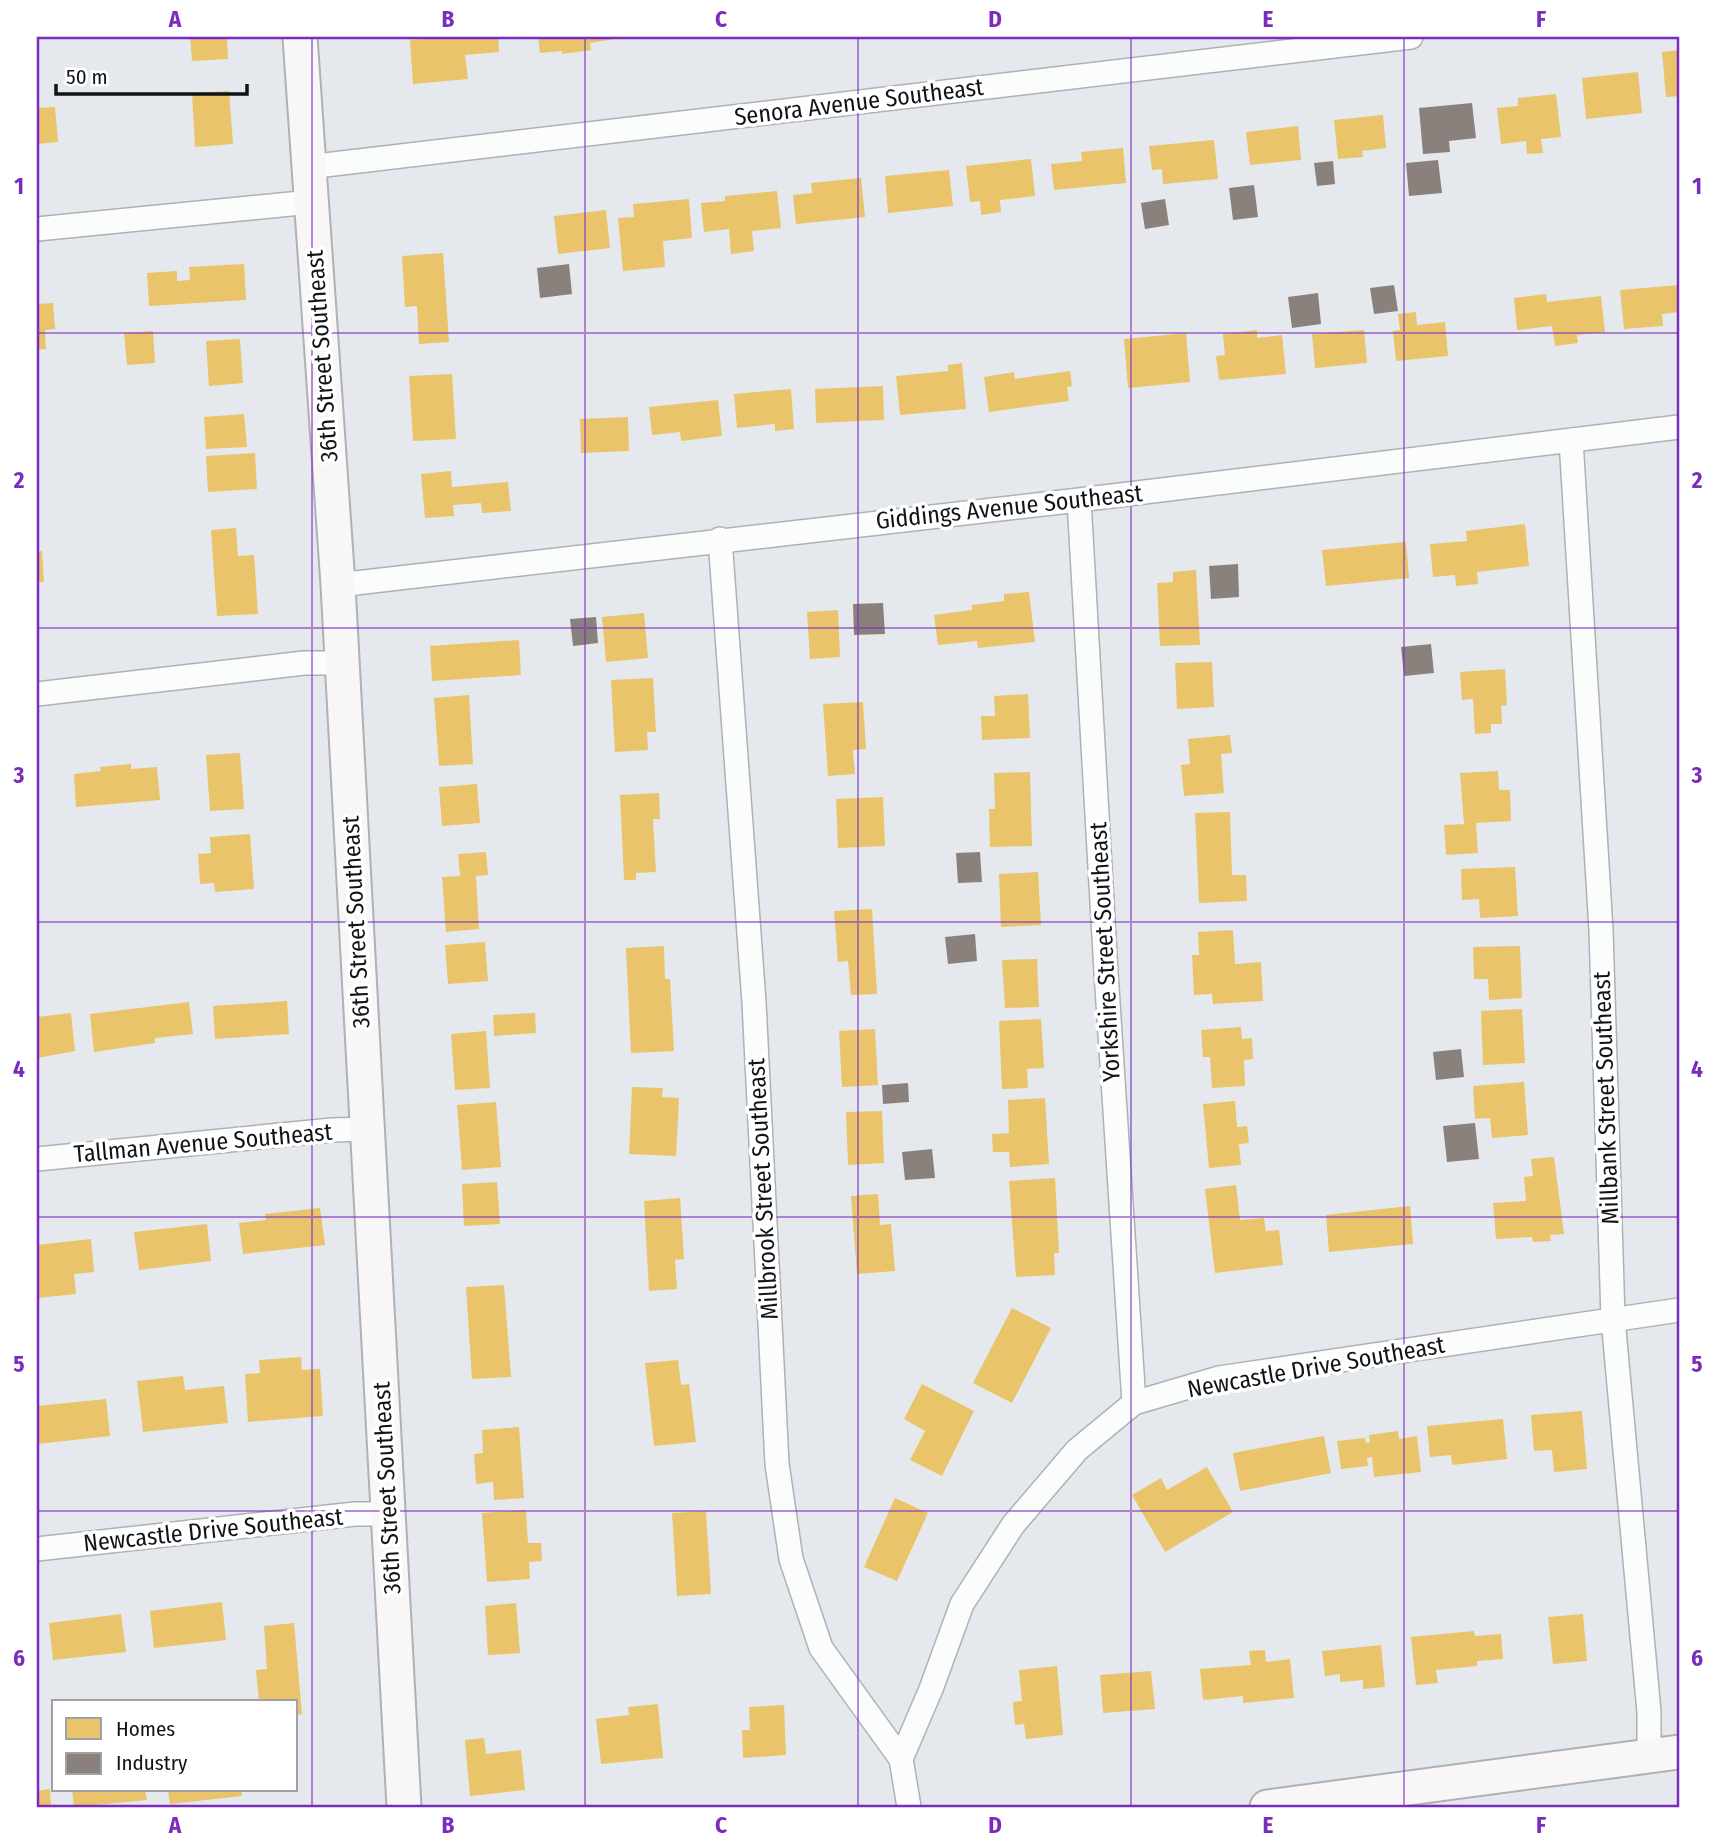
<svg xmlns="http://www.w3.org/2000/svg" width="1716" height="1844" font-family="'Fira Sans Condensed',sans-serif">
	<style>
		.homes { fill: #e9c46a }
		.industry { fill: #8a817c }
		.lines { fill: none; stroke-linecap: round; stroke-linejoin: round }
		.street-casing { stroke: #aeb1b5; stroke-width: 26 }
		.secondary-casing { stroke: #aeb1b5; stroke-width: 37 }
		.street { stroke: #fbfcfc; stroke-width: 23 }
		.secondary { stroke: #f8f6f6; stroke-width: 33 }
		.grid { fill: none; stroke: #7b2cbf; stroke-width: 2; stroke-opacity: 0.55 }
		.labels { text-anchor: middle; stroke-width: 7; stroke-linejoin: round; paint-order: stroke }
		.street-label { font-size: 24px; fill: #111417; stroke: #fff }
		.neatline { fill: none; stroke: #7b2cbf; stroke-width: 2.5 }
		.grid-label { font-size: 23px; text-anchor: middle; font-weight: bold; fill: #7b2cbf }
	</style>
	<rect width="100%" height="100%" fill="#e5e9ee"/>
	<path class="homes" d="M190 37H227L228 59 192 61Z
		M444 37H498L499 52 465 55 468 79 413 84 410 40Z
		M538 37H615V39L590 43 591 50 562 54V51L540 53Z
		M1679 50V96L1666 97 1662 52Z
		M1638 72 1642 113 1586 119 1582 78Z
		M229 91 233 144 195 147 192 93Z
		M1556 94 1561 137 1541 139 1543 153 1527 154 1526 141 1501 144 1497 108 1518 106V98Z
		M55 107 58 142 37 144V108Z
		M1383 115 1386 148 1362 151 1363 157 1338 159 1334 120Z
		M1298 126 1301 160 1250 165 1246 132Z
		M1214 140 1218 179 1163 184 1162 169 1152 170 1149 146Z
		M1123 148 1126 183 1054 190 1051 164 1082 161 1081 152Z
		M1031 159 1035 196 1000 200 1001 212 981 215 980 201 970 202 966 166Z
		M949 170 953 206 888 213 885 176Z
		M861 178 865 217 796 224 793 195 812 193 811 183Z
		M777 191 781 228 752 231 754 251 731 254 729 229 704 232 701 203 725 201V196Z
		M689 199 692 238 663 241 665 267 623 271 618 218 634 217 633 204Z
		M606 210 610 248 558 254 554 216Z
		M443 253 449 342 419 344 417 306 405 307 402 256Z
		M244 264 246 300 149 306 147 273 177 271V281L190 280 189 267Z
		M1679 285V312L1662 314 1663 326 1624 329 1620 290Z
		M1546 294 1547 302 1601 296 1605 332 1577 335 1578 343 1555 346 1552 326 1517 330 1514 298Z
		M53 303 55 329 45 330 46 349 37 350V304Z
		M1416 312 1417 325 1445 322 1448 356 1396 361 1393 331 1400 330 1398 314Z
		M1257 330V338L1282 335 1286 374 1219 380 1216 356 1225 355 1223 334Z
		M1364 330 1367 363 1315 368 1312 334Z
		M153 331 155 363 127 365 124 333Z
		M1186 333 1190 382 1128 388 1124 339Z
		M240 339 243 383 209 386 206 341Z
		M962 363 966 409 900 415 896 376 948 371V365Z
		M1070 371 1072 386 1067 387 1069 401 989 412 984 377 1014 372 1015 379Z
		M452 374 456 439 413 441 409 376Z
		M883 386 884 420 816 423 815 389Z
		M791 389 794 429 775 431V424L737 428 734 394Z
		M718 400 722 436 681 441 680 432 652 435 649 407Z
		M244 414 247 447 206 449 204 417Z
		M628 417 629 451 581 453 580 419Z
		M255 453 257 489 208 492 206 456Z
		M451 471 452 487 508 482 511 511 482 513 481 503 453 505 454 516 425 518 421 474Z
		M1525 524 1529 566 1477 572 1478 584 1456 586 1455 575 1433 577 1430 544 1467 541 1466 531Z
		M236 528 238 556 254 555 258 614 217 616 211 530Z
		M1406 542 1409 578 1326 586 1322 550Z
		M37 551H42L44 582H37Z
		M1196 570 1200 645 1160 646 1157 583 1173 582V572Z
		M1029 592 1035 642 978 648 977 641 938 645 934 615 972 610V605L1004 601V594Z
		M838 610 840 657 810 659 807 612Z
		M644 613 648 658 606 662 602 617Z
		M519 640 521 675 432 681 430 646Z
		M1212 662 1214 707 1177 709 1175 663Z
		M1505 669 1507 705 1501 706 1502 724H1491V733L1475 734 1473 699 1462 700 1460 672Z
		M653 678 656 732H647L648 750 615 752 611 680Z
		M1028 694 1030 738 982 740 981 716H995L994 696Z
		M469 695 473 764 439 766 434 698Z
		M863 702 866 749 853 750 855 774 828 776 823 704Z
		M1230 735 1232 753 1221 754 1224 793 1184 796 1181 765 1190 764 1188 739Z
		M240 753 244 809 210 811 206 755Z
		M131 764V769L157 767 160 800 76 807 74 774 101 771 100 767Z
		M1498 771 1499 790H1510L1511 821 1476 823 1478 853 1446 855 1444 825 1464 824 1460 773Z
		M1030 772 1032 846 990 847 989 809H995L994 773Z
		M477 784 480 823 442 826 439 787Z
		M659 793 660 819H653L656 872 636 873V880H624L620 795Z
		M883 797 885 846 838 848 836 799Z
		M1230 812 1232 875H1246L1247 901 1199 903 1195 813Z
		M250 834 254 889 215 892 214 883 200 884 198 854 211 853 210 837Z
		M486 852 488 875 476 876 479 929 446 932 442 877 460 876 458 854Z
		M1515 867 1518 916 1480 918 1479 899 1462 900 1461 869Z
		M1038 872 1041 925 1001 927 999 874Z
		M872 909 877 994 851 995 848 961 838 962 834 911Z
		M1233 930 1235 964 1261 962 1263 1001 1213 1004 1212 994 1194 995 1192 955H1199L1198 932Z
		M485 942 488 981 448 984 445 945Z
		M664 946 665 979H670L674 1051 631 1053 626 948Z
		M1520 946 1522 998 1489 1000 1488 979H1474L1473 947Z
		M1037 959 1039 1007 1005 1008 1002 960Z
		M287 1001 289 1034 215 1039 213 1006Z
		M189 1002 193 1034 155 1038V1043L94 1052 90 1014Z
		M1522 1009 1525 1063 1483 1065 1481 1011Z
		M71 1013 75 1051 37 1058V1017Z
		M535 1013 536 1033 494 1036 493 1015Z
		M1041 1019 1044 1068 1027 1069 1028 1088 1002 1089 999 1021Z
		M1241 1027 1242 1039 1252 1038 1253 1059 1244 1060 1245 1086 1212 1088 1210 1057H1203L1201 1030Z
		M875 1029 878 1085 842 1087 839 1031Z
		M486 1031 490 1088 455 1090 451 1034Z
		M1524 1082 1528 1135 1492 1138 1490 1118 1475 1119 1473 1086Z
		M632 1087 663 1088 662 1097 679 1098 676 1156 629 1154Z
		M1045 1098 1049 1164 1010 1167 1009 1152H993L992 1134 1009 1133 1008 1100Z
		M1235 1101 1237 1127 1247 1126 1249 1143 1239 1144 1241 1165 1209 1168 1203 1104Z
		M496 1102 501 1167 462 1170 457 1105Z
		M882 1111 884 1163 848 1165 846 1112Z
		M1554 1157 1564 1234 1550 1235 1551 1241 1533 1242 1532 1237 1496 1239 1493 1203 1526 1201 1524 1177 1533 1176 1531 1159Z
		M1055 1178 1059 1253H1054L1055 1275 1016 1277 1009 1181Z
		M497 1182 500 1224 464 1226 462 1184Z
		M1236 1185 1240 1220 1264 1218 1266 1231 1279 1230 1283 1265 1215 1273 1205 1189Z
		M878 1194 880 1225 891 1224 895 1271 857 1274 851 1196Z
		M680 1198 684 1259 675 1260 677 1289 649 1291 644 1201Z
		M1410 1206 1413 1244 1329 1252 1326 1215Z
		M320 1208 325 1245 243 1254 239 1223 266 1220 265 1214Z
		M207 1224 211 1261 139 1270 134 1232Z
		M91 1239 94 1272 74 1274 76 1294 37 1298V1245Z
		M504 1285 511 1377 472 1379 466 1287Z
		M1012 1308 1051 1328 1012 1403 973 1383Z
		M301 1357 302 1370 320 1369 323 1416 248 1422 245 1374 260 1373 259 1360Z
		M678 1360 681 1385 689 1384 696 1442 654 1446 645 1363Z
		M183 1376 185 1390 224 1386 228 1423 143 1432 137 1381Z
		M922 1384 974 1411 942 1476 910 1460 925 1431 904 1419Z
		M106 1399 110 1436 37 1444V1406Z
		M1582 1411 1587 1469 1554 1472 1552 1450 1534 1451 1531 1415Z
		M1503 1419 1507 1459 1452 1465 1451 1455 1430 1457 1427 1426Z
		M519 1427 524 1498 494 1500 493 1482 476 1484 474 1454 483 1453 482 1430Z
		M1398 1431 1399 1439 1417 1436 1421 1472 1374 1477 1372 1457 1367 1458 1368 1466 1341 1469 1337 1441 1365 1438 1366 1443 1370 1442 1369 1435Z
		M1324 1436 1331 1473 1240 1491 1233 1453Z
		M1207 1467 1233 1512 1165 1552 1132 1495 1161 1478 1167 1490Z
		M895 1498 928 1513 897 1581 864 1567Z
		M526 1510 528 1543H541L542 1561 529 1562 530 1579 487 1582 482 1513Z
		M706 1511 711 1594 677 1596 672 1513Z
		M222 1602 226 1640 154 1648 150 1611Z
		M516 1603 520 1653 488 1655 485 1606Z
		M121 1614 126 1652 53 1660 49 1623Z
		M1583 1614 1587 1661 1553 1664 1548 1617Z
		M294 1623 302 1714 296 1715V1702H259L256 1670 267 1669 264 1626Z
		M1474 1631 1475 1636 1501 1634 1503 1659 1477 1661V1666L1436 1670 1438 1683 1416 1685 1411 1637Z
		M1381 1645 1385 1687 1363 1689V1680L1340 1682V1674L1325 1676 1322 1651Z
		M1265 1650 1266 1662 1290 1659 1294 1698 1243 1703V1696L1203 1700 1200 1669 1251 1665 1249 1651Z
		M1057 1666 1063 1735 1026 1739 1024 1724 1015 1725 1013 1702 1022 1701 1019 1670Z
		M1151 1671 1155 1709 1103 1713 1100 1675Z
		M658 1704 663 1758 601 1764 596 1719 629 1715 628 1707Z
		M784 1705 786 1755 743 1758 742 1730H750L749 1707Z
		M484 1738 486 1754 521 1750 525 1790 470 1796 465 1740Z
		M50 1789 51 1807H37V1791Z
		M72 1790H145L147 1800 74 1807Z
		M168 1790H241L242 1796 170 1804Z"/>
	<path class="industry" d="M1472 103 1476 138 1449 141 1450 152 1423 154 1419 108Z
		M1438 160 1442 193 1409 196 1406 163Z
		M1333 161 1335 184 1317 186 1314 163Z
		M1254 185 1258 217 1233 220 1229 188Z
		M1165 199 1169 225 1145 229 1141 203Z
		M569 264 572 294 540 298 537 268Z
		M1394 285 1398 311 1374 314 1370 288Z
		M1318 293 1321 324 1292 328 1288 297Z
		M1238 564 1239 597 1211 599 1209 566Z
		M883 603 885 634 854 635 853 604Z
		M596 617 598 643 573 646 570 619Z
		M1431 644 1434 673 1404 676 1401 647Z
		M980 852 982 882 958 883 956 853Z
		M975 934 977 961 948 964 945 937Z
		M1461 1049 1464 1077 1436 1080 1433 1052Z
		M908 1083 909 1102 883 1104 882 1085Z
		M1475 1123 1479 1159 1447 1162 1443 1126Z
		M932 1149 935 1178 905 1180 902 1152Z"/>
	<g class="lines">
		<defs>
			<path id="street" d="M308 167 1411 37
				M37 229 311 202
				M1571 440 1601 930 1613 1319 1649 1712V1755
				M1079 500 1106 972 1134 1403
				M720 539 754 1002 777 1464 791 1559 821 1648 901 1759 909 1807
				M338 585 1079 500 1679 427
				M37 694 304 663H340
				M37 1159 332 1130 369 1129
				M37 1549 355 1514H388
				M901 1759 931 1689 962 1604 1013 1525 1077 1450 1134 1403 1219 1378 1679 1310"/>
			<path id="secondary" d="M300 37 338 585 404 1807
				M1267 1807 1679 1752"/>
		</defs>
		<use href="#street" class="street-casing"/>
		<use href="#secondary" class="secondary-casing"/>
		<use href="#street" class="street"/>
		<use href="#secondary" class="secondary"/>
	</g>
	<path class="grid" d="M312 37V1807M585 37V1807M858 37V1807M1131 37V1807M1404 37V1807M37 333H1679M37 628H1679M37 922H1679M37 1217H1679M37 1511H1679"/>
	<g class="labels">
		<g class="street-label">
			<text transform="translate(859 102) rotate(-7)" y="8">Senora Avenue Southeast</text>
			<text transform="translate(322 356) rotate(-94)" y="8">36th Street Southeast</text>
			<text transform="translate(1009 507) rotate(-6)" y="8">Giddings Avenue Southeast</text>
			<text transform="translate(356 922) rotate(-93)" y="8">36th Street Southeast</text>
			<text transform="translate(1105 952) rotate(-93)" y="8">Yorkshire Street Southeast</text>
			<text transform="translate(1606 1098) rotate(-92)" y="8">Millbank Street Southeast</text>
			<text transform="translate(203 1143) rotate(-5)" y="8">Tallman Avenue Southeast</text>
			<text transform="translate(763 1189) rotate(-93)" y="8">Millbrook Street Southeast</text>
			<text transform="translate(1316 1367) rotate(-10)" y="8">Newcastle Drive Southeast</text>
			<text transform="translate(387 1488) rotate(-93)" y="8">36th Street Southeast</text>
			<text transform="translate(213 1530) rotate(-6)" y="8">Newcastle Drive Southeast</text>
		</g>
	</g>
	<rect width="1716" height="1844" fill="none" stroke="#ffffff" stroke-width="77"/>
	<rect x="52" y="1700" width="245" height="91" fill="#ffffff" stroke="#a0a1a2" stroke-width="2"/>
	<rect x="66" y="1718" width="35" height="21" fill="#e9c46a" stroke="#a0a1a2" stroke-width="2"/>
	<text x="116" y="1736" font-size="21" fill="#111417">Homes</text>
	<rect x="66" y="1753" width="35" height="21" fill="#8a817c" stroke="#a0a1a2" stroke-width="2"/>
	<text x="116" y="1770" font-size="21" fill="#111417">Industry</text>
	<path d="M56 84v10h191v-10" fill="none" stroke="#111417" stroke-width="3.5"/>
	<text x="66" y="84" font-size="21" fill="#111417" stroke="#ffffff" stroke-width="5" paint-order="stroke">50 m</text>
	<rect x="38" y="38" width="1640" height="1768" class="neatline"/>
	<g class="grid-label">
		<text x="175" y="27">A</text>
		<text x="448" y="27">B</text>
		<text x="721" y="27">C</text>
		<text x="995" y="27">D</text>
		<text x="1268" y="27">E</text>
		<text x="1541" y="27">F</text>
		<text x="19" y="194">1</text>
		<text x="1697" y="194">1</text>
		<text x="19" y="488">2</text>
		<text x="1697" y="488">2</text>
		<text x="19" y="783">3</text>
		<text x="1697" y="783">3</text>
		<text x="19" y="1077">4</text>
		<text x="1697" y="1077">4</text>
		<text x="19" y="1372">5</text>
		<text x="1697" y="1372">5</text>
		<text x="19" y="1666">6</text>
		<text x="1697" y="1666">6</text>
		<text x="175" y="1833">A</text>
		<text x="448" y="1833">B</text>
		<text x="721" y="1833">C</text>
		<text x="995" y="1833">D</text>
		<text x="1268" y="1833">E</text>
		<text x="1541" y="1833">F</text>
	</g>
</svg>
